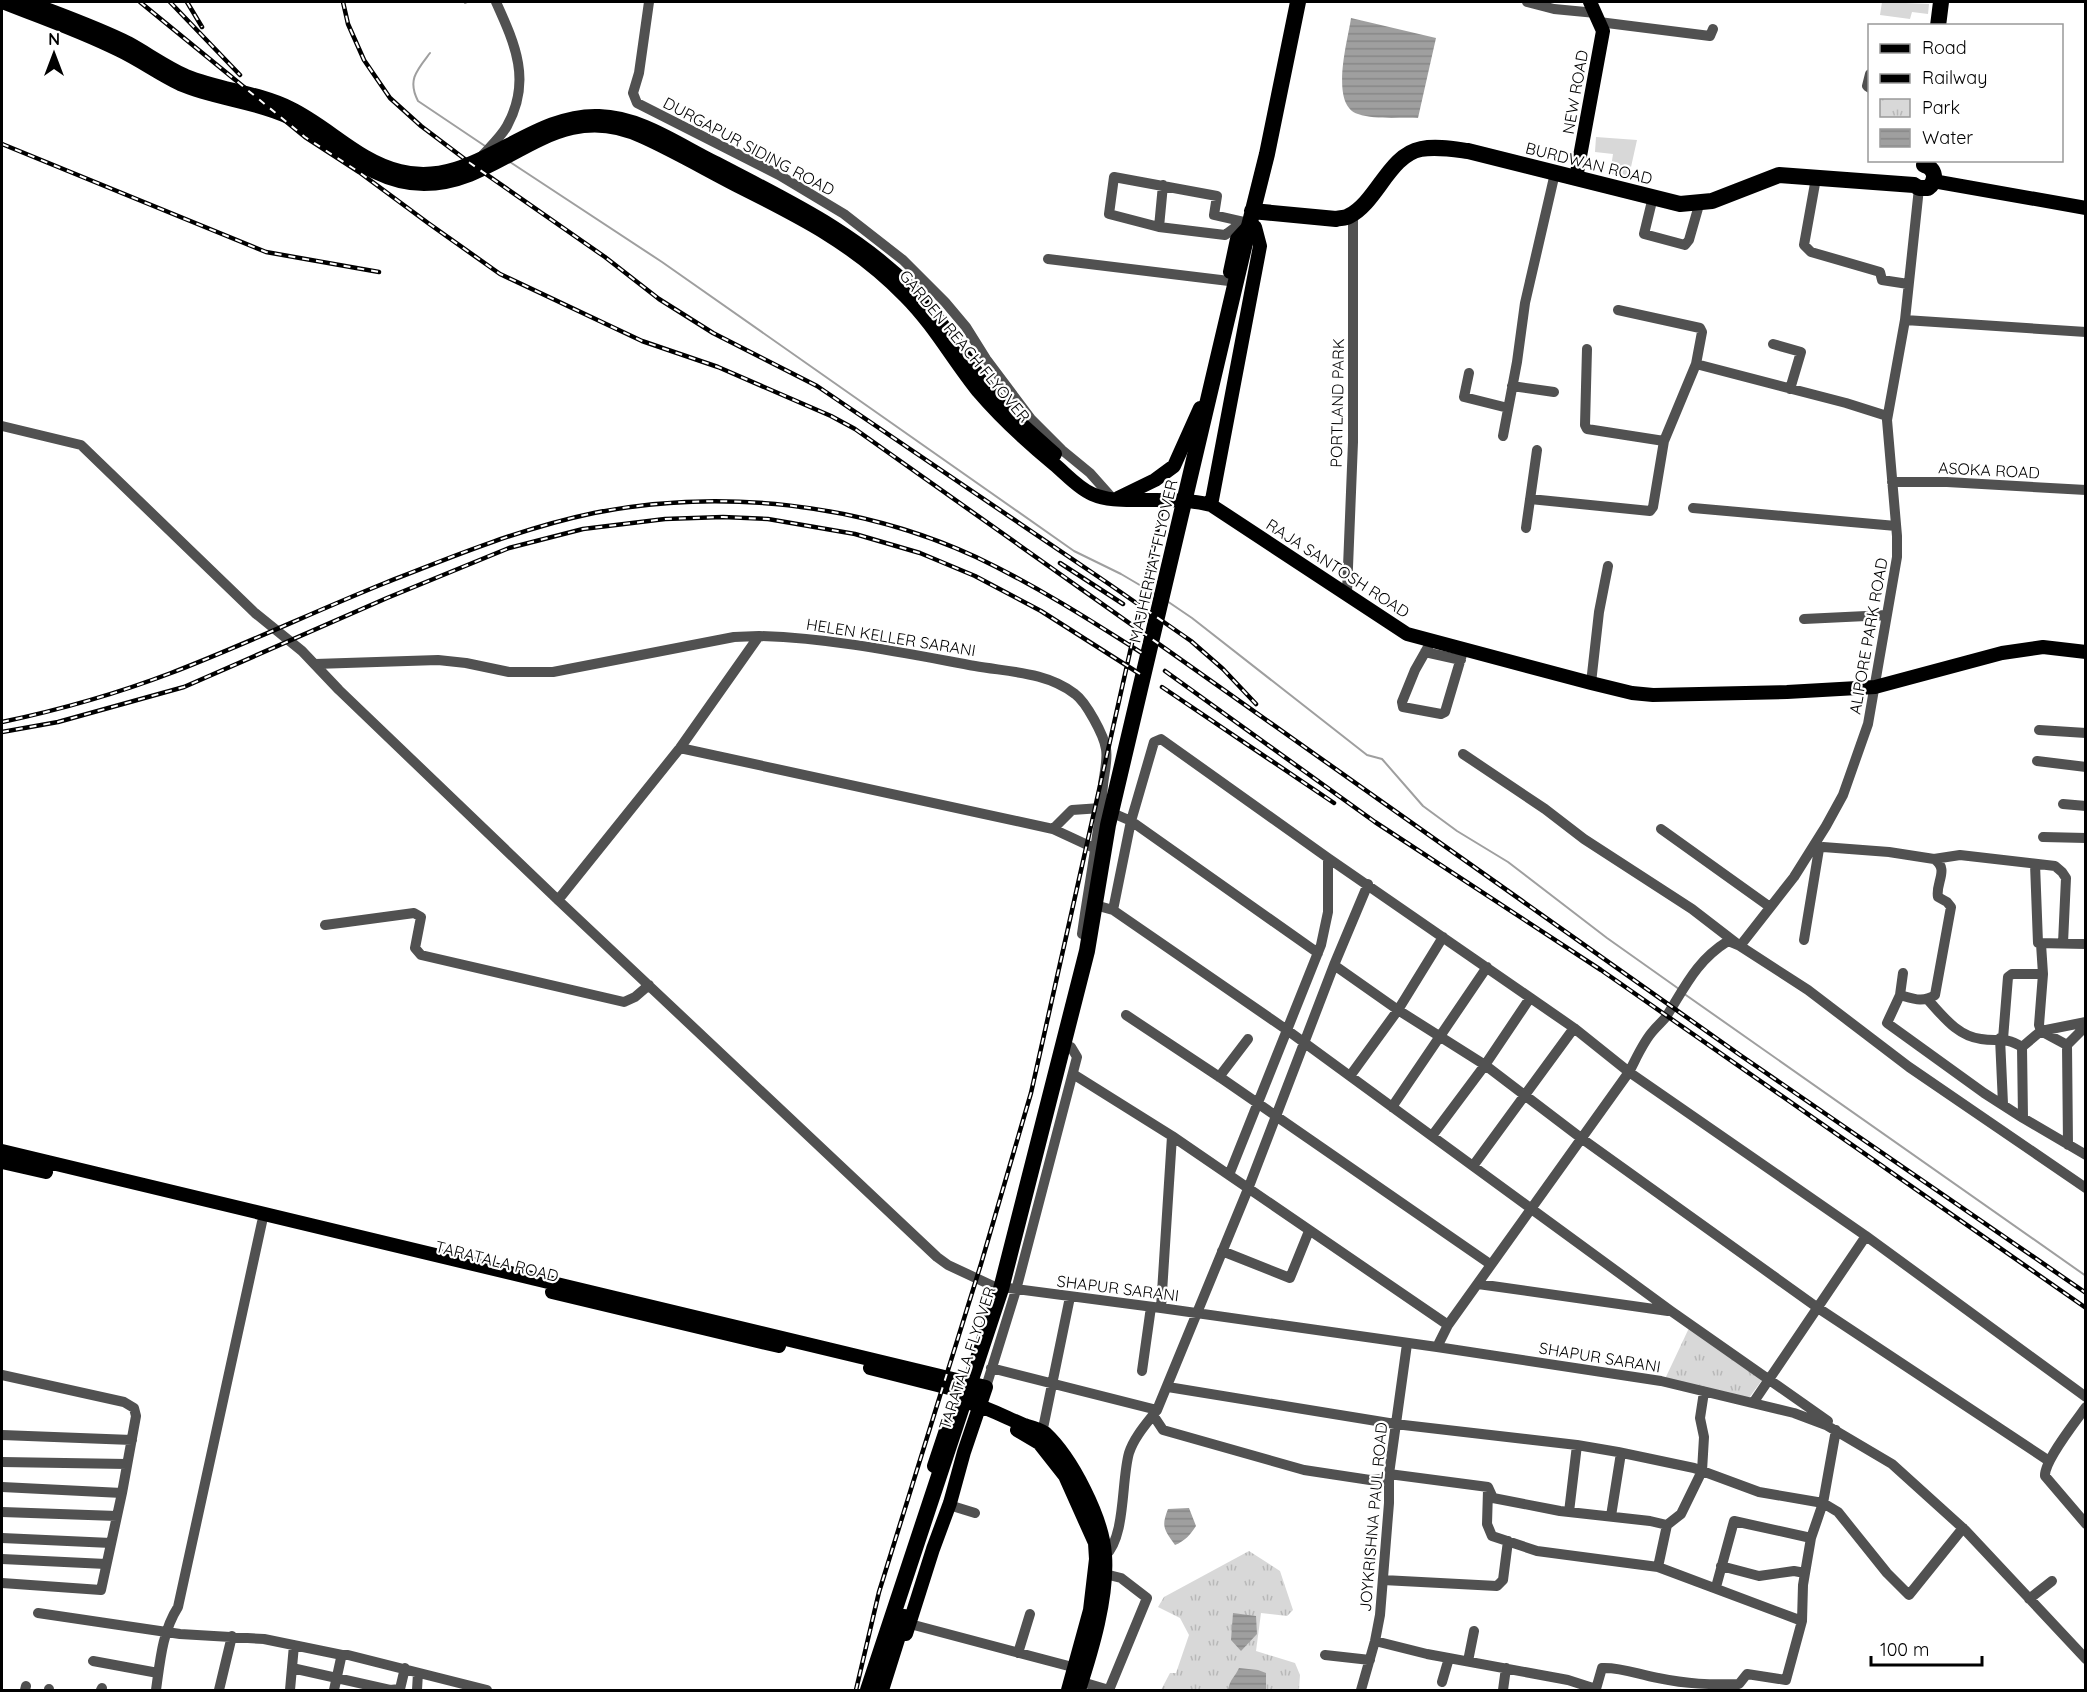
<svg xmlns="http://www.w3.org/2000/svg" width="2087" height="1692" font-family="Quicksand,sans-serif">
	<style>
		.green { fill: #d8d8d8 }
		.park { fill: url(#park-tufts) }
		.water { fill: url(#water-rules) }
		.lines { fill: none; stroke-linecap: round; stroke-linejoin: round }
		.stream { stroke: #9f9f9f; stroke-width: 2 }
		.minor { stroke: #515151; stroke-width: 10 }
		.major { stroke: #000; stroke-width: 14 }
		.highway { stroke: #000; stroke-width: 16 }
		.rail-casing { stroke: #000; stroke-width: 4.5 }
		.rail { stroke: #fff; stroke-width: 2; stroke-dasharray: 7; stroke-linecap: butt }
		.labels { text-anchor: middle; stroke-width: 4.5; stroke-linejoin: round; paint-order: stroke }
		.street-label { font-size: 16px; fill: #000; stroke: #fff }
	</style>
	<defs>
		<pattern id="park-tufts" width="24" height="20" patternUnits="userSpaceOnUse" patternTransform="scale(1.5)"><rect width="24" height="20" fill="#d8d8d8"/><path d="M3 7l-1-3M5 7V3M7 7l1-3M15 17l-1-3M17 17v-4M19 17l1-3" fill="none" stroke="#b8b8b8"/></pattern>
		<pattern id="water-rules" width="6" height="5" patternUnits="userSpaceOnUse" patternTransform="scale(1.5)"><rect width="6" height="5" fill="#9f9f9f"/><path d="M0 2.5h6" fill="none" stroke="#878787"/></pattern>
	</defs>
	<rect width="100%" height="100%" fill="#fff"/>
	<path class="green" d="M1882 2 1929 4 1928 14 1912 12 1910 19 1880 15Z
		M1596 137 1637 140 1629 176 1610 174 1613 154 1595 152Z"/>
	<path class="park" d="M1689 1328 1762 1380 1749 1398 1665 1379Z
		M1249 1551 1280 1571 1293 1610 1287 1616 1261 1613 1256 1651 1295 1663 1300 1675 1299 1690H1161L1170 1673H1176L1189 1635 1180 1618 1158 1607 1164 1597Z"/>
	<path class="water" d="M1351 18 1436 38 1418 118C1399 117 1376 120 1358 114 1329 105 1348 40 1351 18Z
		M1189 1508 1196 1526C1190 1535 1185 1541 1175 1545 1164 1529 1161 1527 1168 1509Z
		M1233 1613 1256 1616 1257 1634 1241 1651 1231 1640Z
		M1239 1668 1258 1670 1266 1673V1690H1228C1230 1679 1235 1677 1239 1668Z"/>
	<g class="lines">
		<path class="stream" d="M465 3 467 2
			M430 53C417 70 407 80 418 101L485 146
			M510 162 662 262 1074 551 1121 574 1155 594
			M1167 601 1192 618 1367 755 1382 759 1423 806 1457 831 1508 862 1607 938 1679 989
			M1683 993 2086 1276"/>
		<path class="minor" d="M649 2 639 73 633 93 637 103 779 175 844 214 903 260 945 302 966 327 986 359 1031 419 1062 450 1090 473 1114 500
			M1527 2 1554 9 1596 13
			M1599 22 1710 36 1713 29
			M1870 74 1867 86 1870 88
			M480 158C489 148 501 137 507 126 532 81 515 44 496 2
			M1816 178 1804 245 1811 252 1880 272 1882 280 1908 284
			M1653 197 1644 234 1685 245 1689 240 1699 205 1698 203
			M1239 221 1237 226 1225 235 1159 227 1109 214 1114 177 1217 196 1214 215 1249 223
			M1159 227 1163 185
			M1048 259 1229 281
			M1618 310 1700 328 1702 332 1696 364
			M1905 320 2086 332
			M1773 344 1801 352 1790 389
			M1587 349 1585 425 1587 429 1664 441
			M1469 373 1464 397 1508 408
			M1512 386 1554 392
			M2 426 81 445 255 613 302 651 339 690 558 900 937 1257 948 1265 993 1286 1161 1308 1437 1347 1661 1381 1794 1413 1826 1425 1892 1464 1965 1530 2086 1659
			M1503 436 1517 362 1525 303 1555 173
			M1892 482H1947L2086 490
			M1530 499 1650 511 1653 507 1664 441 1696 364 1846 403 1887 416
			M1693 508 1896 526
			M1526 528 1537 450
			M1347 592 1353 442V213
			M1804 619 1887 615
			M1432 640 1415 670 1402 702 1403 707 1441 714 1445 712 1464 648
			M1425 652 1461 660
			M315 664 438 660 466 663 509 672H553L734 637 759 636
			M1591 683 1599 612 1608 566
			M2039 730 2086 733
			M680 748 1053 829 1094 848
			M1463 754 1545 809 1584 839 1692 909 1740 946 1808 990 1909 1067 2086 1188
			M2037 761 2086 767
			M2063 804 2086 806
			M1053 829 1072 810 1101 808 1131 821 1318 953
			M1661 829 1770 907
			M2043 837 2086 838
			M1934 859 1960 855 2055 866 2062 872 2066 878 2063 943
			M2035 864 2038 943 2086 944
			M558 900 680 748 759 636C832 638 904 653 975 666 1009 672 1047 672 1075 694 1086 702 1104 735 1106 749 1108 760 1104 774 1103 785 1099 835 1089 884 1082 934
			M1095 905 1113 910 1287 1030 1671 1311 1828 1421
			M1113 910 1131 821 1154 742 1161 739 1328 858 1574 1028 1629 1072 1866 1236 2086 1397
			M325 925 414 913 421 917 415 948 421 955 624 1002 635 997 649 985
			M1804 940 1819 849 1823 847 1889 852 1934 859C1950 869 1935 883 1938 897L1947 902 1951 907 1935 995C1923 1003 1914 999 1900 995L1903 973
			M2041 944 2043 974 2039 1025 2041 1031 2067 1045
			M1334 965 1368 884
			M1900 995 1887 1023 1984 1093 2023 1118 2086 1155
			M1928 1000C1943 1016 1957 1036 1981 1039 1999 1042 2004 1036 2022 1047L2023 1118
			M1126 1015 1224 1080 1490 1264
			M2000 1038 2003 1104
			M2003 1039 2008 977 2012 974H2043
			M2067 1045 2068 1145
			M2067 1045 2084 1028 2086 1023
			M2022 1047 2041 1031 2086 1022
			M1073 1074 1172 1136 1448 1325
			M1350 1076 1398 1010 1443 937
			M1219 1077 1248 1039
			M1392 1107 1487 967
			M1432 1136 1485 1065 1530 998
			M1473 1166 1574 1028
			M1229 1175 1321 945 1328 912V858
			M1222 1251 1290 1278 1309 1231
			M1478 1284 1668 1311
			M1161 1308 1172 1136
			M1437 1347 1448 1325 1629 1072C1636 1059 1643 1042 1653 1031 1657 1026 1662 1022 1666 1017 1685 987 1696 961 1728 941L1740 946 1794 877 1826 826 1843 795 1868 724 1897 557V536L1887 420 1905 320 1919 188
			M991 1368 1157 1410 1248 1189 1334 965 1398 1010 1485 1065 1581 1138 1818 1308 2049 1461
			M1142 1371 1151 1307
			M2 1375 124 1402 134 1408 136 1416 122 1493 101 1590 2 1583
			M986 1387 1016 1290 1077 1057 1071 1047
			M1168 1387 1395 1424 1577 1445 1618 1452 1694 1468 1759 1492 1823 1503 1838 1512 1887 1573 1909 1595 1963 1528
			M1753 1403 1866 1236
			M2086 1407C2076 1421 2044 1461 2045 1476L2086 1524
			M1153 1415 1163 1430 1304 1470 1370 1480 1381 1479 1389 1474 1488 1487 1493 1498 1560 1511 1650 1521 1667 1525
			M2 1435 132 1440
			M1041 1438 1070 1297
			M2 1462 127 1464
			M2 1487 122 1493
			M1488 1490 1487 1524 1492 1536 1537 1551 1658 1567 1802 1621
			M949 1505 975 1513
			M2 1512 117 1516
			M1569 1512 1577 1445
			M1611 1516 1621 1453
			M2 1538 111 1543
			M1105 1556C1126 1537 1121 1481 1129 1453 1134 1437 1147 1423 1157 1410
			M2 1559 106 1564
			M1721 1566 1759 1576 1794 1571 1805 1573
			M1658 1567 1667 1525 1681 1514 1702 1471 1704 1437 1700 1418 1704 1392
			M1383 1580 1497 1586 1503 1580 1508 1541
			M1716 1587 1734 1521 1811 1538
			M2029 1599 2052 1581
			M38 1613 180 1634 264 1639 342 1655
			M910 1624 1080 1669
			M1375 1641 1427 1654 1568 1680 1596 1689 1602 1668C1622 1667 1639 1675 1658 1678 1688 1684 1709 1685 1739 1684L1747 1674 1786 1680 1802 1621 1803 1585 1811 1538 1823 1503 1836 1430
			M1018 1653 1030 1614
			M1325 1655 1370 1660
			M93 1661 158 1673
			M1468 1661 1474 1631
			M292 1668 390 1690 400 1689 405 1668
			M1082 1682 1109 1690 1147 1598 1121 1578 1105 1574
			M1442 1682 1449 1658
			M25 1690 26 1686
			M49 1690V1689
			M101 1690 102 1688
			M156 1690C160 1662 162 1632 178 1607L262 1222
			M219 1690 232 1636
			M290 1690 294 1645
			M334 1690 341 1658 342 1655H348L487 1690
			M417 1690 418 1673
			M1361 1690 1375 1641 1380 1615 1389 1503V1474L1407 1344
			M1503 1690 1506 1668"/>
		<path class="major" d="M2 2C41 17 81 31 119 50 140 60 159 74 180 84 215 99 254 101 288 117 334 140 369 184 424 184 505 184 553 94 643 137 674 151 705 169 736 185 800 217 854 244 905 296 934 325 953 360 978 391 1001 418 1026 441 1054 464 1066 474 1078 488 1092 494 1108 501 1125 500 1141 500 1164 500 1188 499 1211 505L1407 634 1591 683 1632 693 1653 695 1787 692 1875 687 2002 653 2043 647 2086 652
			M28 2C61 15 96 27 128 43 148 54 166 67 186 76 220 90 258 92 290 108 328 126 358 161 400 171 473 190 527 113 599 116 641 117 679 145 716 163 788 201 854 231 913 290 940 318 960 350 983 381 1003 409 1029 431 1055 454
			M1576 178 1603 31 1590 2
			M1933 181 2086 208
			M1230 272 1237 239 1249 226
			M1118 498 1155 480 1174 466 1200 408
			M1211 505 1260 246 1255 227
			M2 1151 986 1387 964 1452 950 1503 933 1549 906 1634
			M2 1162 46 1172
			M552 1292 779 1346
			M870 1368 977 1395
			M973 1404C991 1409 1007 1418 1024 1425 1031 1427 1040 1429 1045 1433 1072 1458 1103 1519 1105 1555 1108 1597 1092 1650 1079 1690
			M1017 1430 1039 1443 1065 1476 1095 1543 1096 1559 1090 1610 1068 1690
			M934 1466 948 1424"/>
		<path class="highway" d="M1938 26 1941 2
			M1252 211 1336 219C1340 218 1346 218 1349 216 1377 202 1389 155 1421 149 1436 146 1453 149 1468 151L1680 204 1712 201 1779 175 1914 185 1919 188H1928C1937 181 1936 168 1924 165
			M868 1690 1001 1289 1087 951 1108 825 1249 226 1267 154 1298 2
			M881 1690 904 1617"/>
		<defs>
			<path id="rail" d="M140 2 305 137 359 172 428 223 500 274 642 341 718 367 831 416 855 429 1740 1055 2086 1293
				M170 2 240 75
				M187 2 202 27
				M343 2 348 24 364 60 390 98 421 126 470 163 605 257 659 299 713 333 817 386 1109 584 1191 641 1223 669 1256 704
				M2 144 266 252 379 272
				M1060 563 1123 604
				M1165 671 1375 822 1601 970 2086 1308
				M1162 687 1334 803
				M2 722C59 710 116 694 171 673 244 645 313 612 385 583 453 556 522 528 594 513 720 488 859 503 976 557 1035 585 1090 620 1145 655
				M2 732 58 722 184 687 387 598 509 548 583 529 665 519 723 517 768 519 855 534 920 553 975 576 1041 611 1140 674
				M856 1690 879 1592 981 1264 1031 1093 1163 505"/>
		</defs>
		<use href="#rail" class="rail-casing"/>
		<use href="#rail" class="rail"/>
	</g>
	<g class="labels">
		<g class="street-label">
			<text transform="translate(1575 92) rotate(-80)" y="6">NEW ROAD</text>
			<text transform="translate(749 146) rotate(28)" y="6">DURGAPUR SIDING ROAD</text>
			<text transform="translate(1589 163) rotate(14)" y="6">BURDWAN ROAD</text>
			<text transform="translate(965 346) rotate(50)" y="6">GARDEN REACH FLYOVER</text>
			<text transform="translate(1337 403) rotate(-89)" y="6">PORTLAND PARK</text>
			<text transform="translate(1989 470) rotate(3)" y="6">ASOKA ROAD</text>
			<text transform="translate(1153 561) rotate(-77)" y="6">MAJHERHAT FLYOVER</text>
			<text transform="translate(1338 568) rotate(33)" y="6">RAJA SANTOSH ROAD</text>
			<text transform="translate(1868 636) rotate(-80)" y="6">ALIPORE PARK ROAD</text>
			<text transform="translate(891 637) rotate(9)" y="6">HELEN KELLER SARANI</text>
			<text transform="translate(497 1261) rotate(14)" y="6">TARATALA ROAD</text>
			<text transform="translate(1118 1288) rotate(7)" y="6">SHAPUR SARANI</text>
			<text transform="translate(1600 1357) rotate(9)" y="6">SHAPUR SARANI</text>
			<text transform="translate(967 1358) rotate(-72)" y="6">TARATALA FLYOVER</text>
			<text transform="translate(1373 1517) rotate(-85)" y="6">JOYKRISHNA PAUL ROAD</text>
		</g>
	</g>
	<rect width="2087" height="1692" fill="none" stroke="#000000" stroke-width="6"/>
	<rect x="1868" y="24" width="195" height="138" fill="#ffffff" stroke="#999999" stroke-width="1.5"/>
	<rect x="1880" y="44" width="30" height="9" fill="#000000" stroke="#999999" stroke-width="1.5"/>
	<text x="1922" y="54" font-size="18" fill="#000000">Road</text>
	<rect x="1880" y="74" width="30" height="9" fill="#000000" stroke="#999999" stroke-width="1.5"/>
	<text x="1922" y="84" font-size="18" fill="#000000">Railway</text>
	<rect x="1880" y="99" width="30" height="18" fill="url(#park-tufts)" stroke="#999999" stroke-width="1.5"/>
	<text x="1922" y="114" font-size="18" fill="#000000">Park</text>
	<rect x="1880" y="129" width="30" height="18" fill="url(#water-rules)" stroke="#999999" stroke-width="1.5"/>
	<text x="1922" y="144" font-size="18" fill="#000000">Water</text>
	<g transform="translate(54 54)" stroke="#ffffff" stroke-width="4.5" paint-order="stroke">
	<path d="M0-4.5L10 22L0 15L-10 22Z" fill="#000000"/>
	<text y="-9" font-size="16" font-weight="bold" text-anchor="middle" fill="#000000">N</text>
	</g>
	<path d="M1871 1656v9h111v-9" fill="none" stroke="#000000" stroke-width="3"/>
	<text x="1880" y="1656" font-size="18" fill="#000000" stroke="#ffffff" stroke-width="4.5" paint-order="stroke">100 m</text>
</svg>
